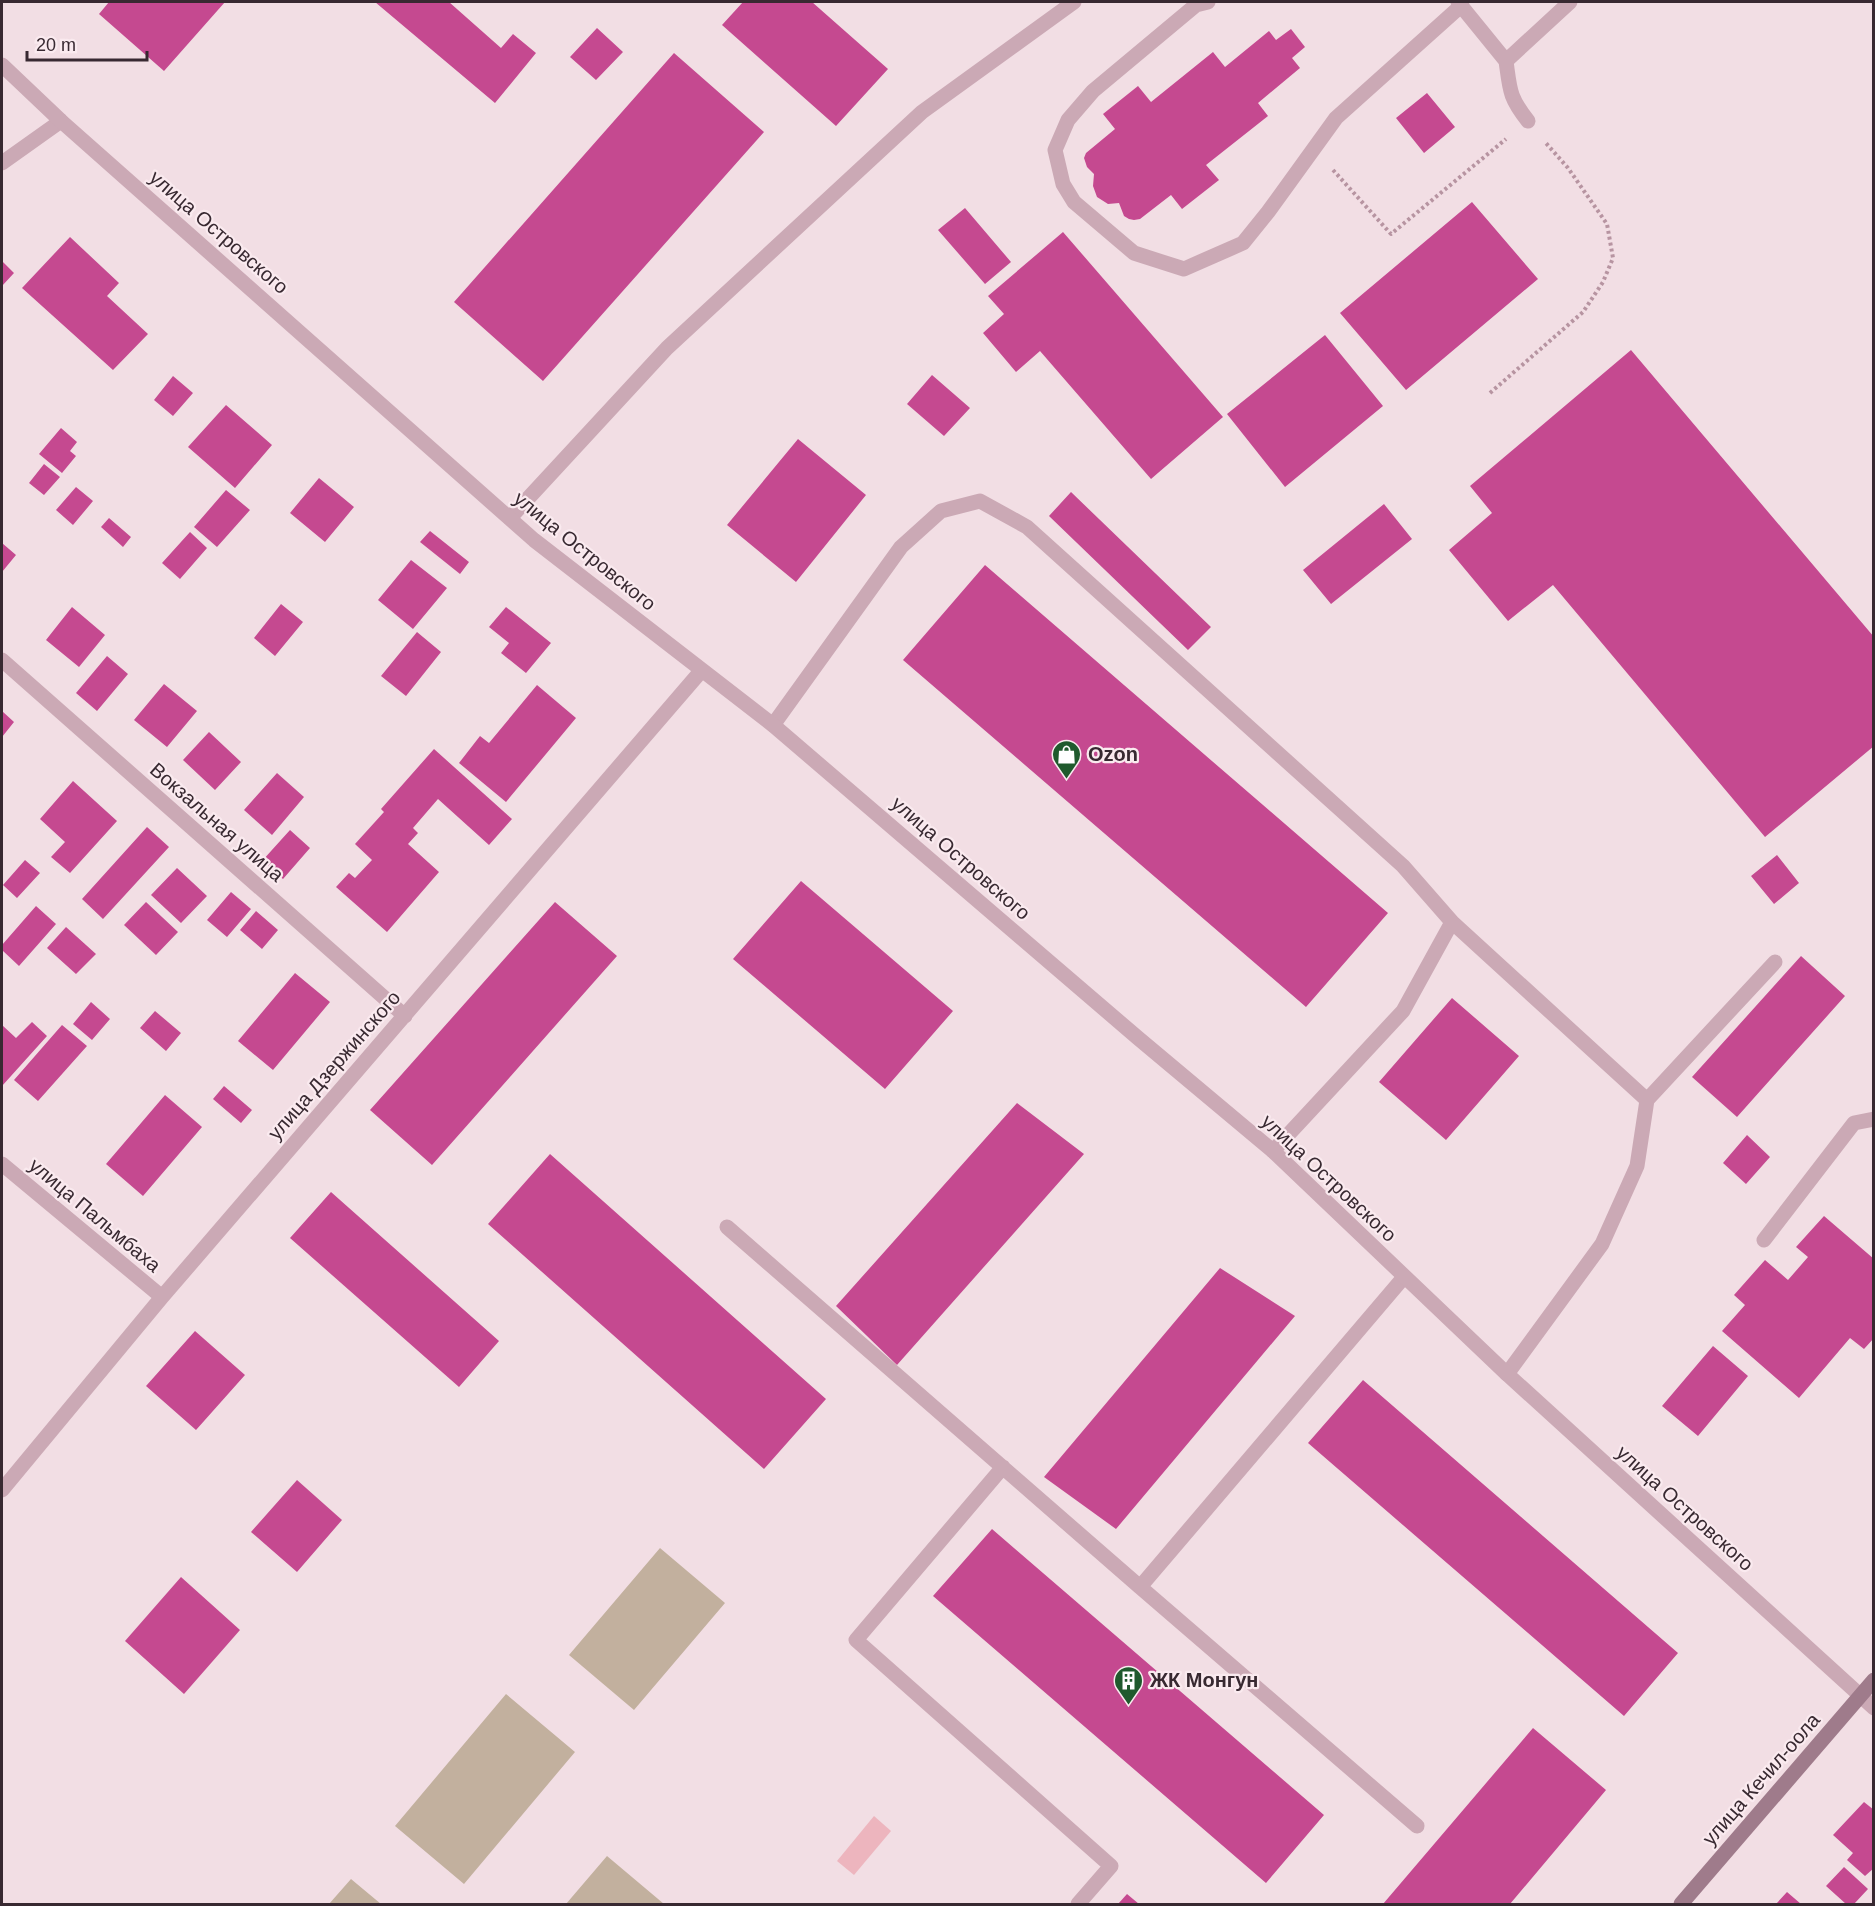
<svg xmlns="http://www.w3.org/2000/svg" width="1875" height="1906" font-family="Arial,sans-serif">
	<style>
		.green { fill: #c2b09e }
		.sand { fill: #edb5be }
		.building { fill: #c54990 }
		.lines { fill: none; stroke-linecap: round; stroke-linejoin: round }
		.path { stroke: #b794a1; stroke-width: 4; stroke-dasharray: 3 3; stroke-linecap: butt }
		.lane { stroke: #cba9b5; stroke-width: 15 }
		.street { stroke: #cba9b5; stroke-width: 15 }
		.secondary { stroke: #9f7b8b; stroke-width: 15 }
		.labels { text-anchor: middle; stroke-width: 4.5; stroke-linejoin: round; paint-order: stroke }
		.street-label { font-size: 20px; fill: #382931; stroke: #faeaef }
		.poi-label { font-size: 20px; font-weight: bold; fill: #382931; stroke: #faeaef; text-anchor: start }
	</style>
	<rect width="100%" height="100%" fill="#f2dee4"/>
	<path class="green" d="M660 1548 725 1603 634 1710 569 1655Z
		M506 1694 575 1752 464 1884 395 1826Z
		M607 1856 664 1904H566Z
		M351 1879 381 1904H329Z"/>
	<path class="sand" d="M874 1816 891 1831 854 1875 837 1861Z"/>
	<path class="building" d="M109 2H225L164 71 99 14Z
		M375 2H449L501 48 513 34 536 53 495 103Z
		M743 2H812L888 69 836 126 722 25Z
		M597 28 623 52 596 80 570 57Z
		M1291 29 1305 47 1292 58 1300 68 1258 103 1268 116 1206 165 1219 180 1182 209 1171 195 1140 219 1134 220 1129 219 1124 216 1119 203 1108 204 1097 197 1093 186 1094 174 1087 167 1084 158 1086 153 1115 129 1103 114 1138 86 1151 102 1213 52 1225 67 1269 31 1276 40Z
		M674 53 764 132 543 381 454 302Z
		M1427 93 1455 127 1424 153 1396 118Z
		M1472 202 1538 279 1406 390 1340 313Z
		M965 208 1011 262 985 284 938 230Z
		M1063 232 1223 417 1151 479 1040 351 1016 372 983 333 1004 314 988 296Z
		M70 237 119 283 107 296 148 334 113 370 22 288Z
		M2 261 14 273 2 286Z
		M1325 335 1383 406 1285 487 1227 414Z
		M1631 350 1874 637V746L1765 837 1553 585 1508 621 1449 550 1492 513 1470 486Z
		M932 375 970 408 944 436 907 404Z
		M173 376 193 393 173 416 154 400Z
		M226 405 272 445 235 488 188 447Z
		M61 428 77 442 70 451 76 456 62 473 39 454Z
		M798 439 866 495 796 582 727 525Z
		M44 464 60 477 44 495 29 483Z
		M319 478 354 507 325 542 290 513Z
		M76 487 93 501 73 525 56 510Z
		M226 490 250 510 217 547 194 527Z
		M1071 492 1211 627 1188 650 1049 516Z
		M1384 504 1412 539 1331 604 1303 570Z
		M109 518 131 537 123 547 101 527Z
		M430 531 469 562 460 574 420 542Z
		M190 532 207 548 180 579 162 563Z
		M2 543 16 555 2 572Z
		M411 560 447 588 413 629 378 600Z
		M985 565 1388 913 1306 1007 903 660Z
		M281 604 303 622 275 656 254 638Z
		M72 607 105 635 79 667 46 640Z
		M506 607 551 643 526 673 501 653 509 643 489 627Z
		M417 632 441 652 406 696 381 676Z
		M107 656 128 674 97 711 76 693Z
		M164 684 197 711 167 747 134 720Z
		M537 685 576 718 506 802 459 763 480 736 489 743Z
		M2 711 14 722 2 737Z
		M209 732 241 762 215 790 183 760Z
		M434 749 512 819 489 845 438 799 413 828 418 833 408 844 439 872 387 932 336 887 349 873 355 878 372 860 355 844 384 812 381 809Z
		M277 773 304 797 272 835 244 810Z
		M73 781 117 821 70 873 51 857 65 842 40 819Z
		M147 827 169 847 103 919 82 899Z
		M290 830 310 848 283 879 262 861Z
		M1777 855 1799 883 1774 904 1751 876Z
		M25 860 40 873 17 898 3 885Z
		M177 868 207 896 181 923 151 895Z
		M801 881 953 1011 885 1089 733 959Z
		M231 892 251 909 227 937 207 920Z
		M146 902 178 932 156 955 124 925Z
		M555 902 617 956 432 1165 370 1110Z
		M36 906 56 924 19 966 2 950V945Z
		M256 911 278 930 262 949 240 930Z
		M66 927 96 954 76 974 47 948Z
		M1801 956 1845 996 1737 1117 1692 1077Z
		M295 973 330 1002 273 1070 238 1041Z
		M1452 998 1519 1056 1446 1140 1379 1082Z
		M91 1002 110 1019 92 1040 73 1024Z
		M155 1011 181 1033 166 1051 140 1028Z
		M32 1022 47 1036 2 1086V1025L16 1038Z
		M62 1025 87 1046 38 1101 14 1080Z
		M224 1086 252 1110 241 1123 213 1099Z
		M165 1095 202 1127 143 1196 106 1164Z
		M1017 1103 1084 1154 897 1365 836 1306Z
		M1747 1135 1770 1157 1746 1184 1723 1163Z
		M550 1154 826 1399 764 1469 488 1224Z
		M331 1192 499 1341 459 1387 290 1238Z
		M1824 1216 1874 1259V1338L1864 1349 1850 1338 1799 1398 1722 1331 1745 1305 1734 1295 1765 1260 1788 1280 1808 1257 1796 1247Z
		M1220 1268 1295 1316 1116 1529 1044 1477Z
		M195 1331 245 1375 196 1430 146 1386Z
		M1713 1346 1748 1376 1698 1436 1662 1406Z
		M1363 1380 1678 1653 1624 1716 1308 1443Z
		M297 1480 342 1520 297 1572 251 1532Z
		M992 1529 1324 1815 1266 1883 933 1596Z
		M181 1577 240 1630 184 1694 125 1641Z
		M1533 1728 1606 1790 1510 1904H1383Z
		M1864 1802 1874 1810V1868L1865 1876 1847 1860 1853 1853 1833 1835Z
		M1844 1867 1868 1889 1854 1904H1846L1826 1886Z
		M1787 1892 1801 1904H1776Z
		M1127 1894 1139 1904H1118Z"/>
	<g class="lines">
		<path class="path" d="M1333 170 1391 234 1506 139
			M1490 393 1583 312 1603 282 1613 258 1607 224 1568 168 1545 142"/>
		<path class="lane" d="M1208 2 1196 5 1093 91 1068 120 1055 150 1063 184 1074 202 1134 253 1184 269 1243 243 1268 212 1336 118 1462 5
			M1458 2 1506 61 1570 2
			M1506 61C1510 90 1509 97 1528 121
			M2 163 61 121
			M510 518 667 348 922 112 1074 2
			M773 725 901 547 941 511 980 501 1027 527 1403 866 1452 922 1403 1011 1273 1151
			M1452 922 1647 1100
			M727 1227 1140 1587
			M1764 1240 1854 1123 1874 1119
			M1404 1277 1140 1587 1417 1826
			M1507 1374 1602 1244 1637 1166 1647 1100 1775 962
			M1003 1467 856 1640 1111 1866 1078 1904"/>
		<path class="street" d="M2 65 61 121 534 540 773 725 1138 1038 1273 1151 1507 1374 1874 1708
			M2 660 405 1016
			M2 1164 162 1297
			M2 1490 162 1297 702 670"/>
		<path class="secondary" d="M1681 1904 1874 1680"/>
	</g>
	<defs>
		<symbol id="shop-pin" viewBox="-11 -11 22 30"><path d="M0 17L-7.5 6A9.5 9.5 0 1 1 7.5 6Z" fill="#1f5a2d" stroke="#faeaef"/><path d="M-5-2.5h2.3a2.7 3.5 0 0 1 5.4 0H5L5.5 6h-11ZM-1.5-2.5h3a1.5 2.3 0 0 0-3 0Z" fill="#fff"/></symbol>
		<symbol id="building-pin" viewBox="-11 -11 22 30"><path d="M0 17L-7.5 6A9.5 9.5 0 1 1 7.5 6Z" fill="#1f5a2d" stroke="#faeaef"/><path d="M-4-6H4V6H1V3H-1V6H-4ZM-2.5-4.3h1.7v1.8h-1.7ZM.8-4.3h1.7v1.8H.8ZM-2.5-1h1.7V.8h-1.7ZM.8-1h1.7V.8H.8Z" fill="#fff"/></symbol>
	</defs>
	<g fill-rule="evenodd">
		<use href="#shop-pin" x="1050" y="738" width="33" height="45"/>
		<use href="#building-pin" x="1112" y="1664" width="33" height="45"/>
	</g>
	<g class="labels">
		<g class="street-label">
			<text transform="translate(219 232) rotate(41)" y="7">улица Островского</text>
			<text transform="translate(585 551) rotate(39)" y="7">улица Островского</text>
			<text transform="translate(217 822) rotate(41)" y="7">Вокзальная улица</text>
			<text transform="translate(961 858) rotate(41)" y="7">улица Островского</text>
			<text transform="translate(334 1065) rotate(-49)" y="7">улица Дзержинского</text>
			<text transform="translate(1329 1178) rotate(43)" y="7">улица Островского</text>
			<text transform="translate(95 1215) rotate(40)" y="7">улица Пальмбаха</text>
			<text transform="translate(1685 1508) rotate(42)" y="7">улица Островского</text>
			<text transform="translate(1761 1779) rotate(-49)" y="7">улица Кечил-оола</text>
		</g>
		<g class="poi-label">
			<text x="1088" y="761">Ozon</text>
			<text x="1150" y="1687">ЖК Монгун</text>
		</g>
	</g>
	<rect width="1875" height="1906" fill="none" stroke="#382931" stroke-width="6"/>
	<path d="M27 51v9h120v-9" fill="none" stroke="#382931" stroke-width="3"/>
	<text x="36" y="51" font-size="18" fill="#382931" stroke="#faeaef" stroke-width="4.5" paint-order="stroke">20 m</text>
</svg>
